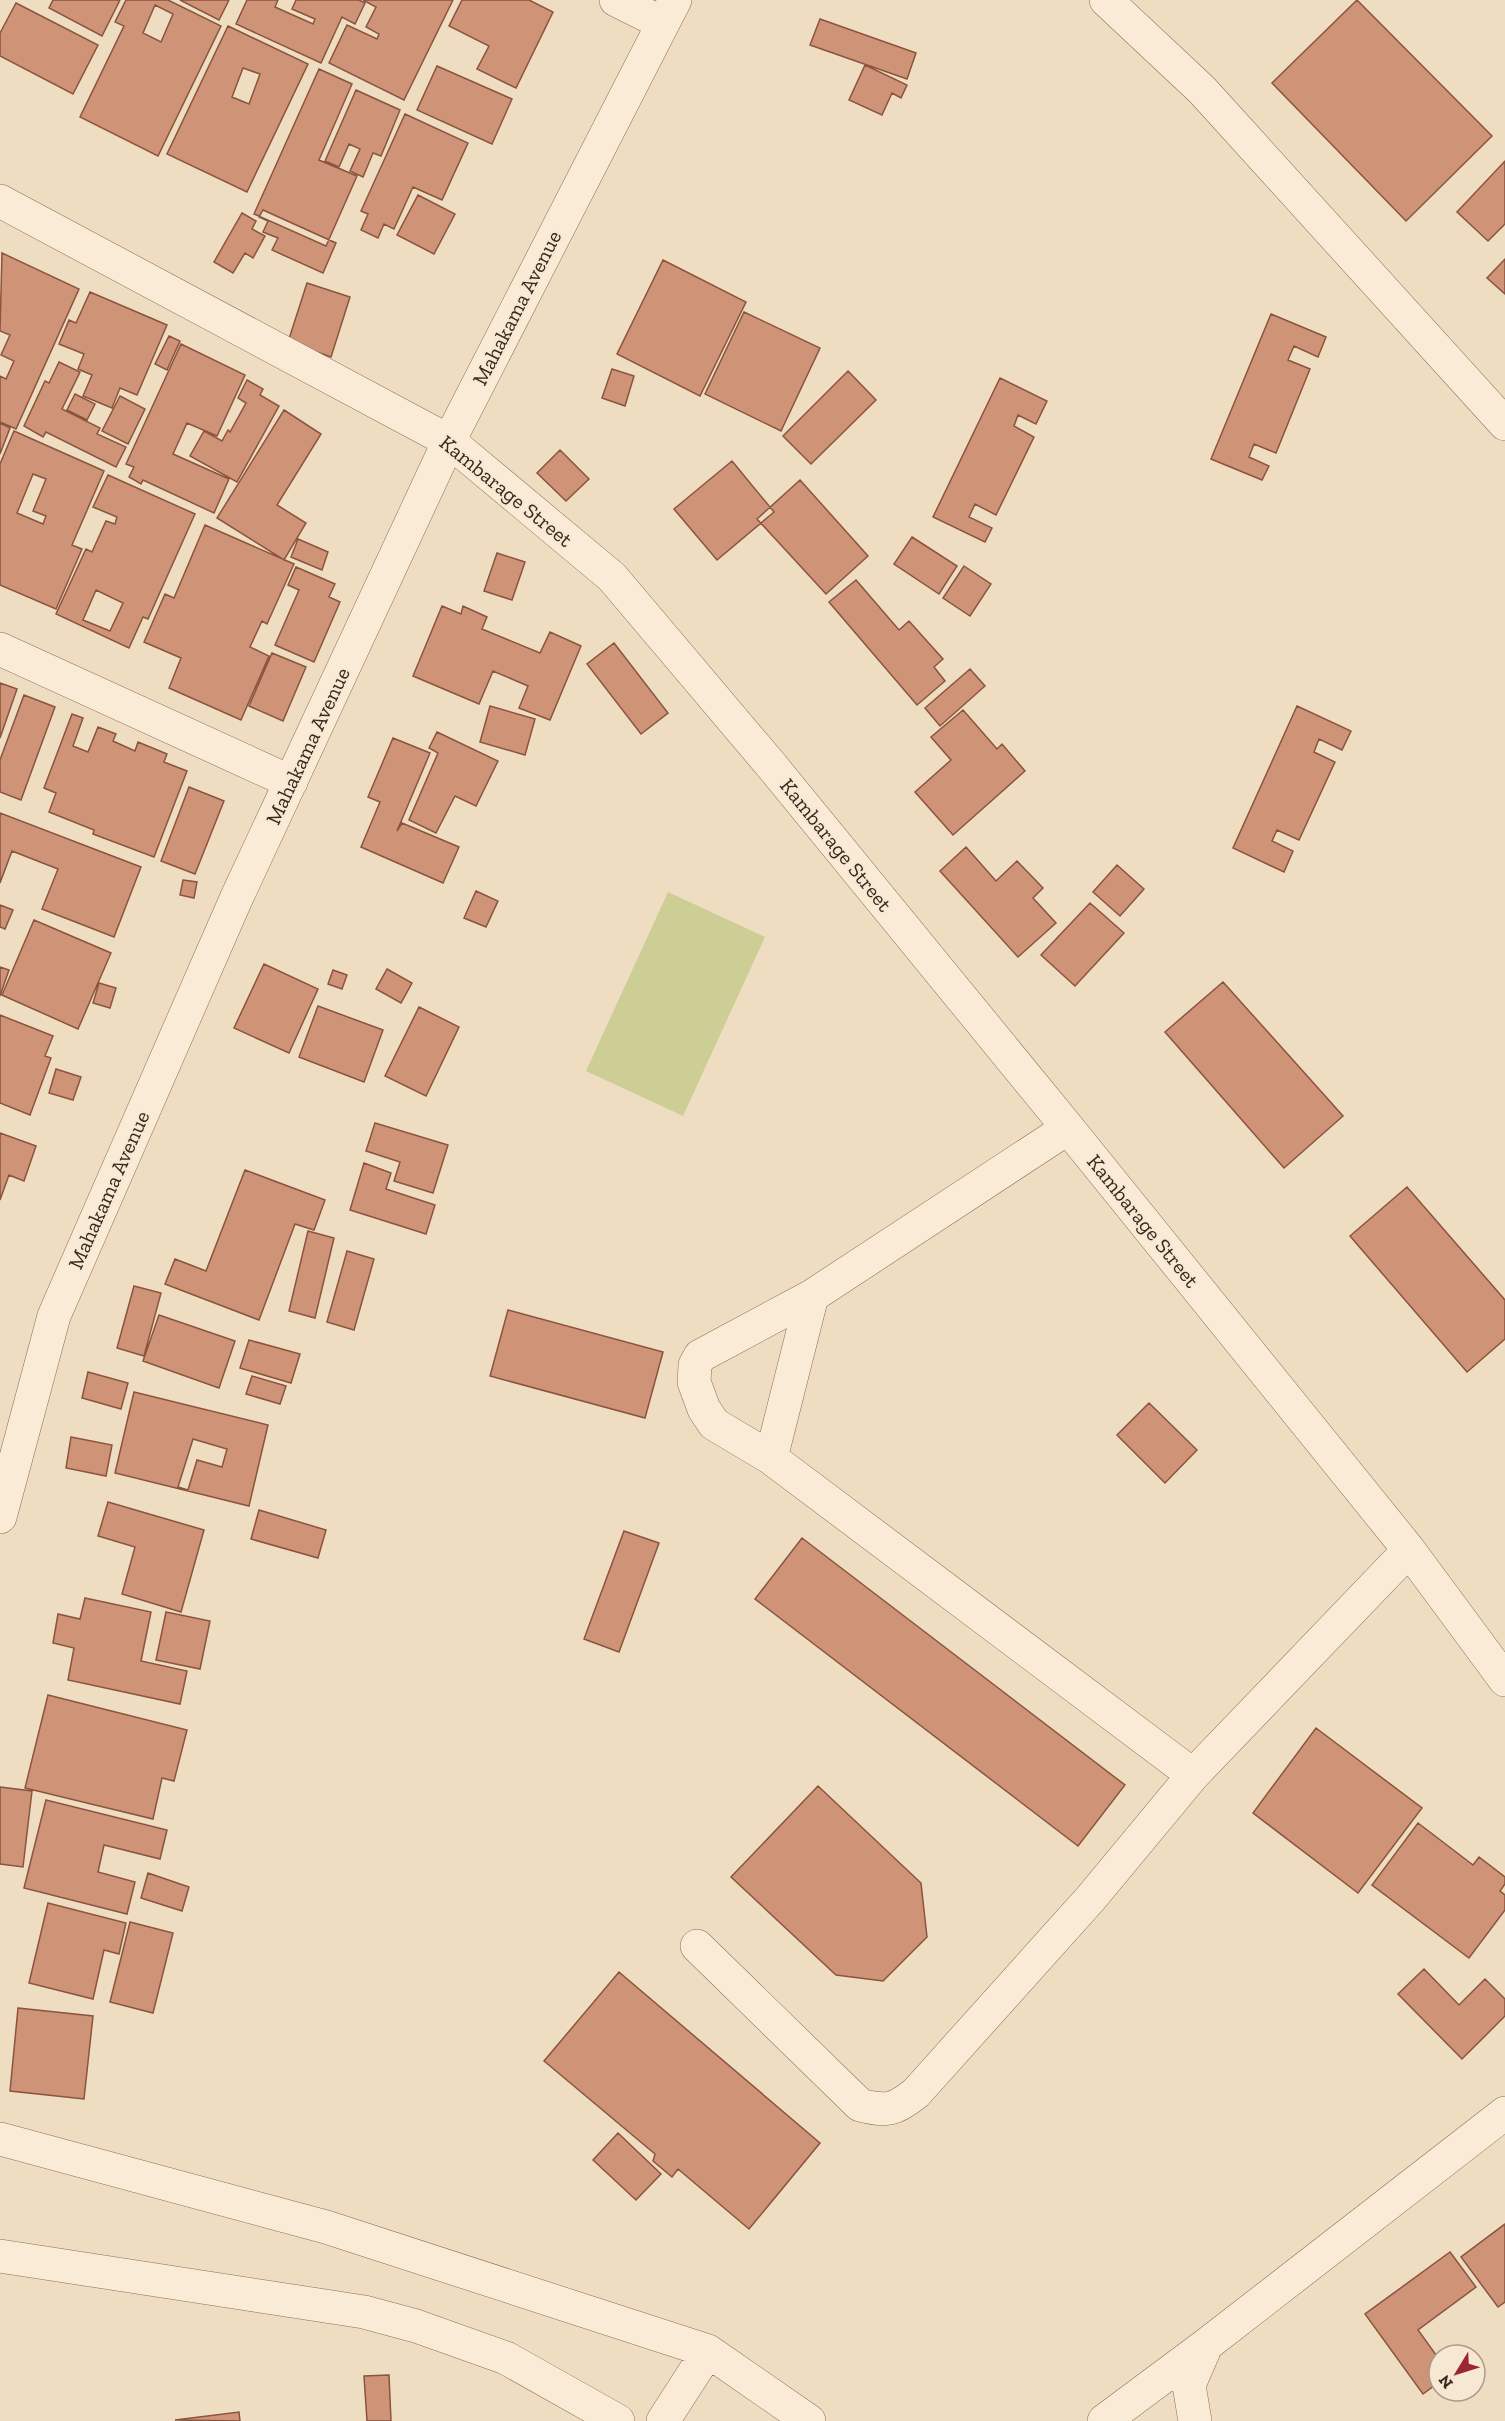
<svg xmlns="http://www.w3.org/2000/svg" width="1505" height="2421" font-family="'Zilla Slab',serif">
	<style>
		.pitch { fill: #cdce96 }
		.building { fill: #cf9377; stroke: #8a543e; stroke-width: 1.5; fill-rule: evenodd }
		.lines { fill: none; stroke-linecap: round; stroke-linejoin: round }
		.minor-casing { stroke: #8a6e59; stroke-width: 34 }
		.minor { stroke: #faebd6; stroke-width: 33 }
		.labels { text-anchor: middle; stroke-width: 4.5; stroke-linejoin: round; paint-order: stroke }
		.street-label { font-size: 21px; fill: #39281d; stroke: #f6e8d2 }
	</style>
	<rect width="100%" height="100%" fill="#efddc2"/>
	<path class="pitch" d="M668 892 765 937 683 1116 586 1071Z"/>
	<path class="building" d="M53 0H120L102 36 49 8Z
		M126 0H168L221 26 158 156 80 117 124 26 115 22ZM155 5 173 14 161 42 143 33Z
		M180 0H229L219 20Z
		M247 0H278L275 7 313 24 315 19 292 9 296 0H359L365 3 355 24 342 17 321 63 236 24Z
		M363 0H453L404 100 329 63 347 25 377 39 379 34 366 27 376 7Z
		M462 0H529L553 12 516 88 477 69 489 46 449 26Z
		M1357 0 1492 136 1406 221 1272 83Z
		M16 3 98 45 73 94 0 56V33Z
		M820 19 916 53 907 79 810 45Z
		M228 26 308 64 247 192 167 154ZM243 68 260 74 249 104 232 97Z
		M865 65 907 85 901 98 892 93 882 115 849 100Z
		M437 66 512 99 492 144 417 110Z
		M319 69 352 84 319 160 357 176 326 246 254 214Z
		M356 90 400 110 381 156 373 153 363 177 350 171 360 149 349 144 339 167 325 161Z
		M405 114 468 143 442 200 413 187 394 229 384 224 378 238 361 230 368 214 361 211Z
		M1505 161V224L1488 241 1457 212Z
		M418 195 455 214 434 254 397 235Z
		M263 210 336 243 323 273 272 250 278 238 263 232 268 221 259 217Z
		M242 213 256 221 252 229 265 236 253 258 245 253 233 273 214 262Z
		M2 253 79 289 16 429 0 422V376L6 379 14 361 1 355 10 335 0 331Z
		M1505 259V294L1487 278Z
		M663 260 746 302 700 396 617 354Z
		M307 283 350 297 331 357 288 342Z
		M90 292 167 325 137 395 120 388 112 408 83 396 92 375 78 369 84 354 59 344 69 320 76 323Z
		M744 312 820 348 781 431 705 394Z
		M1271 314 1326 337 1318 357 1294 346 1288 360 1310 369 1276 453 1254 444 1249 457 1269 466 1262 480 1211 459Z
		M169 336 180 341 167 370 155 364Z
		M181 344 245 375 217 436 187 423 173 454 229 479 214 513 143 480 141 484 129 477 134 467 126 464Z
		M59 362 80 372 62 409 100 428 97 434 126 447 116 467 46 432 43 437 24 426 45 381 49 383Z
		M612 369 634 376 625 406 602 398Z
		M848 371 876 400 811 464 783 436Z
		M1000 378 1047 401 1036 424 1018 415 1014 426 1034 437 996 515 975 504 969 517 992 528 985 542 933 517Z
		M247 380 263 389 260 395 279 406 237 482 190 456 204 431 222 441 228 430 230 432 246 403 238 398Z
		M75 394 95 404 87 420 67 410Z
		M120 396 145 409 128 444 102 431Z
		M284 410 321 434 277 505 306 523 284 560 217 518Z
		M0 423 10 428 0 454Z
		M14 431 104 471 72 545 82 549 56 609 0 585V464ZM33 474 46 479 33 511 46 516 43 524 17 513Z
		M560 450 589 479 566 501 537 473Z
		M732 461 774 512 717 560 674 509Z
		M108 475 195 514 148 619 143 617 129 648 56 614 86 549 92 552 106 521 115 524 117 517 93 507ZM96 590 123 603 110 631 83 620Z
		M800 480 868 556 826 594 757 519Z
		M205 525 294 564 267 624 262 621 250 647 269 656 241 720 169 688 181 658 144 642 165 594 174 598Z
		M912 537 957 566 939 594 894 564Z
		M298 539 328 552 322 570 291 557Z
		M497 553 525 562 512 600 484 591Z
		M964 566 991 584 970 616 943 598Z
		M296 567 335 584 329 597 340 602 314 662 275 645 299 590 288 585Z
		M856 580 899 630 909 621 943 659 934 667 945 681 917 705 829 602Z
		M442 606 461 614 463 606 487 617 482 629 540 653 550 632 581 646 550 720 519 708 528 686 493 671 479 704 413 676Z
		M614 643 668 713 641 734 587 664Z
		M272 653 306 667 283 721 249 706Z
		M970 669 985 686 940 726 925 708Z
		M0 683 17 689 0 738Z
		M24 695 55 707 21 800 0 792V760Z
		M490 706 535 719 525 755 480 742Z
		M1297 706 1351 731 1342 750 1319 739 1314 752 1335 762 1299 840 1277 830 1272 841 1293 851 1284 872 1233 848Z
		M963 710 997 749 1002 744 1025 771 953 835 915 792 951 760 931 737Z
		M72 714 83 718 73 746 88 752 98 727 116 734 113 741 135 751 138 742 167 754 164 762 187 771 154 857 93 834 94 830 49 812 56 793 44 788Z
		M437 732 498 761 476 806 455 796 436 833 409 820 438 753 429 748Z
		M393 738 430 753 397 831 402 823 459 847 443 883 361 847 380 802 368 797Z
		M189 787 224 801 195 874 161 861Z
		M0 813 141 867 114 937 42 909 58 869 12 851 0 883Z
		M966 847 996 881 1017 861 1043 888 1033 898 1056 923 1018 957 940 871Z
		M1117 865 1144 889 1120 916 1093 892Z
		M183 880 197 882 194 898 180 895Z
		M476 891 498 901 486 927 464 918Z
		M1090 903 1124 933 1075 986 1041 955Z
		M0 905 13 910 5 929 0 927Z
		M34 920 111 953 78 1029 2 995Z
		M264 964 318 989 289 1053 234 1028Z
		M0 967 9 970 0 996Z
		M387 969 412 983 401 1003 376 989Z
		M333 970 347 975 342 989 328 984Z
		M1223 982 1343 1116 1284 1168 1165 1032Z
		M99 983 116 988 110 1008 93 1003Z
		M318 1006 383 1030 364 1082 299 1057Z
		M419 1007 459 1027 426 1096 385 1076Z
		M0 1015 53 1036 45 1056 51 1058 30 1115 0 1103Z
		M56 1069 81 1077 73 1100 49 1093Z
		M375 1123 448 1145 433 1193 394 1181 400 1162 366 1151Z
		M0 1133 36 1146 24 1181 9 1175 0 1200Z
		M364 1163 391 1173 386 1189 435 1205 426 1234 350 1210Z
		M245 1170 325 1200 314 1230 295 1224 259 1320 165 1284 175 1259 206 1271Z
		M1407 1187 1505 1300V1339L1467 1372 1350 1236Z
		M308 1231 334 1238 315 1318 289 1311Z
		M347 1251 374 1259 354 1330 327 1322Z
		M134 1286 161 1293 144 1356 117 1348Z
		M508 1310 663 1352 645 1418 490 1376Z
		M159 1315 235 1341 219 1388 143 1361Z
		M249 1340 300 1354 291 1383 240 1368Z
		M88 1372 128 1383 121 1409 82 1398Z
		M252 1376 286 1386 280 1404 246 1394Z
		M134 1392 268 1425 249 1506 115 1473ZM193 1439 227 1449 222 1467 197 1460 188 1490 178 1487Z
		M1149 1403 1197 1450 1165 1483 1117 1435Z
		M71 1437 112 1445 106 1476 66 1468Z
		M108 1502 204 1530 181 1612 122 1594 135 1547 98 1536Z
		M259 1510 326 1530 318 1558 251 1539Z
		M624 1531 659 1543 619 1652 584 1639Z
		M802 1538 1125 1785 1078 1846 755 1599Z
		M85 1598 151 1612 141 1661 187 1671 180 1704 68 1680 74 1648 53 1643 58 1614 80 1619Z
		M166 1612 210 1621 200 1669 156 1660Z
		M48 1695 187 1730 174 1781 162 1778 153 1819 25 1788Z
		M1316 1728 1422 1808 1358 1893 1253 1813Z
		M818 1786 921 1883 927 1937 883 1981 836 1975 731 1877Z
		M0 1787 32 1791 23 1867 0 1864Z
		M46 1800 167 1830 160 1859 104 1845 98 1872 135 1882 127 1914 24 1888Z
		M1418 1823 1473 1865 1479 1857 1505 1877V1884L1500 1891 1505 1895V1910L1469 1958 1372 1885Z
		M148 1873 189 1887 182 1911 141 1898Z
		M48 1903 126 1923 119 1954 104 1950 93 1999 29 1983Z
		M130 1922 173 1933 153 2013 110 2002Z
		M1424 1969 1459 2005 1485 1979 1505 1999V2016L1462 2059 1398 1994Z
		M619 1972 820 2143 749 2229 678 2169 672 2177 653 2161 655 2154 544 2061Z
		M18 2008 93 2016 84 2099 10 2091Z
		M618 2133 661 2174 636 2200 593 2160Z
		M1505 2224V2302L1498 2307 1461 2257Z
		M1450 2252 1476 2287 1418 2330 1439 2359V2382L1423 2394 1365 2314Z
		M389 2375 391 2421H367L364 2376Z
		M239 2412 240 2421 175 2420Z"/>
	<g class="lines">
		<defs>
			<path id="minor" d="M616 0 662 23
				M1106 0 1202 90 1505 424
				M0 201 449 441 612 577 771 765 1068 1128 1409 1550 1505 1680
				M0 649 291 782
				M1068 1128 812 1296 700 1356 695 1365 694 1382 704 1409 714 1424 771 1458 1193 1775
				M771 1458 812 1296
				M0 1517 54 1316 236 899 449 441 675 0
				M697 1946 860 2105C887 2112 895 2110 916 2093L1091 1898 1193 1775 1409 1550
				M0 2139 326 2227 708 2351 809 2421
				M0 2256 364 2312 416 2326 506 2358 618 2421
				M663 2421 708 2351
				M1104 2421 1206 2345 1505 2113
				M1195 2421 1189 2385 1206 2346"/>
		</defs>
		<use href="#minor" class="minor-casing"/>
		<use href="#minor" class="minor"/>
	</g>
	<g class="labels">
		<g class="street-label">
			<text transform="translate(517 308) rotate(-63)" y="7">Mahakama Avenue</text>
			<text transform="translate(506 491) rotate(39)" y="7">Kambarage Street</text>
			<text transform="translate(308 746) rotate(-65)" y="7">Mahakama Avenue</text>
			<text transform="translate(836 845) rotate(51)" y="7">Kambarage Street</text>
			<text transform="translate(109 1190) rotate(-66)" y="7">Mahakama Avenue</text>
			<text transform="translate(1143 1221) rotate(51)" y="7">Kambarage Street</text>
		</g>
	</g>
	<g transform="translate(1457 2373) rotate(232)"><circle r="28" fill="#f6e8d2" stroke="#aa9b8a" stroke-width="1.5"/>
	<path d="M0-4.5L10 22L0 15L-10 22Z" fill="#9b2733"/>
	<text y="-9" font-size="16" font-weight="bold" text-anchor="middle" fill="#39281d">N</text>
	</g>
</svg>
